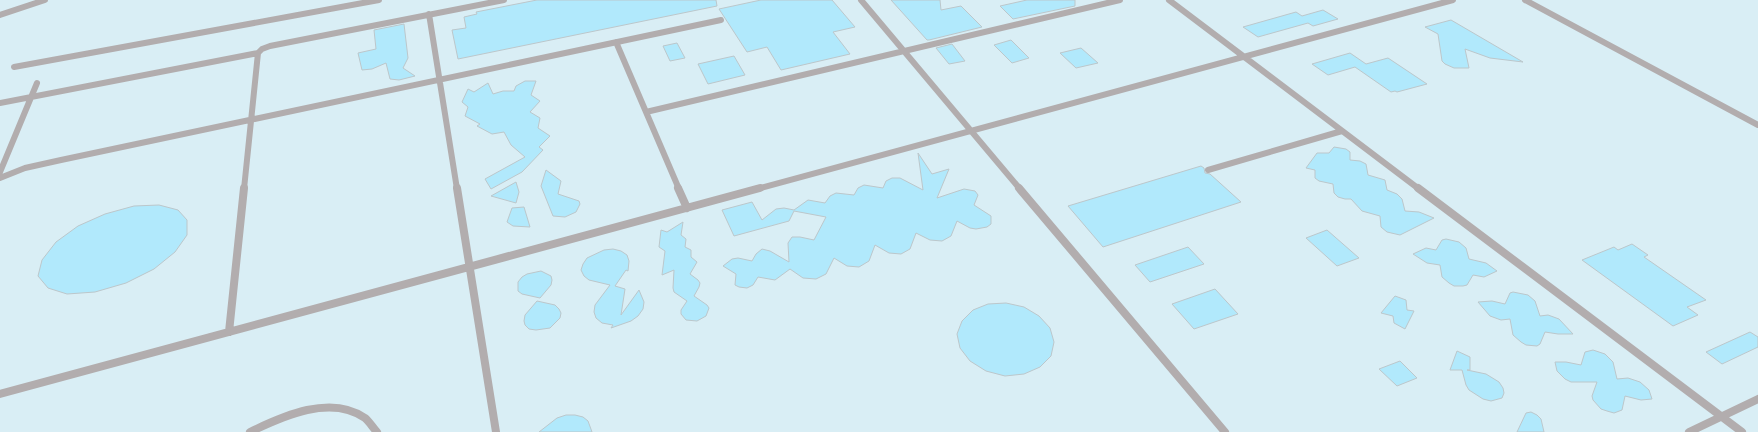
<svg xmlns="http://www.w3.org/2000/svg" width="1758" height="432" font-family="'Exo 2',sans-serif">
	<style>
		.built { fill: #d9eef5 }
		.building { fill: #b1e9fc; stroke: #bcc7cb }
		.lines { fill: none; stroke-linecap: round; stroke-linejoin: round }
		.service-far1 { stroke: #b2adae; stroke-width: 6 }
		.service { stroke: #b2adae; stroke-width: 8 }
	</style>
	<rect width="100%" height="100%" fill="#ecf8fc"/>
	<path class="built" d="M0 0H1758V432H0Z"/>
	<path class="building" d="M537 0H716L717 6 458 59 452 30 466 28 464 17 477 14 476 12Z
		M761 0H832L855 27 833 32 850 54 781 70 767 47 747 52 719 9Z
		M891 0H940L941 10 961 6 982 27 929 40H927Z
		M1027 0H1075V6L1013 19 1000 6Z
		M1323 10 1338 19 1313 26 1308 23 1258 37 1243 27 1296 12 1302 16Z
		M1451 20 1523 62 1490 58 1465 49 1469 68H1454L1445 64 1442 61 1438 34 1425 27Z
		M404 24 408 58 403 68 415 76 399 80 390 79 386 63 372 69 362 70 358 53 376 49 374 30Z
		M1011 40 1029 58 1012 63 994 45Z
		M677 43 685 58 670 61 663 46Z
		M952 44 965 61 949 64 936 48Z
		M1081 48 1098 63 1076 68 1060 53Z
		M1350 53 1366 64 1388 58 1427 84 1397 92 1395 91 1391 92 1355 67 1328 75 1312 64Z
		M734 56 745 75 708 84 698 64Z
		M525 81H536L531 95 540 101 530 112 540 118 538 128 550 136 539 147 543 150 522 172 491 189 485 179 525 157 511 145 504 132 492 134 477 126 480 124 465 116 468 107 462 102 468 89 474 92 488 83 493 94 503 91H514L516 86Z
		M1334 147 1346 149 1350 152V160L1360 161 1366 164 1368 175 1385 180 1387 190 1397 194 1402 199 1405 211 1419 212 1434 218 1400 235 1387 232 1381 227 1380 216 1362 211 1351 199H1345L1338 197 1334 193 1333 184 1319 181 1315 178V170L1306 168 1317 153H1329Z
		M918 153 932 174 949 169 937 198 964 189 975 191 978 195 974 205 991 216V224L987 227 976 229 970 228 957 221 951 236 942 241 930 240 916 233 910 249 901 254 889 253 875 245 869 261 859 267 847 266 834 258 826 274 816 279 803 278 790 269 775 280 758 277 753 285 747 288 739 287 735 285 736 274 723 266 732 259 738 258 752 261 756 254 762 249 770 251 789 262 788 243 792 237H800L814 240 826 217 794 211 789 221 734 236 722 210 752 202 762 220 776 209 784 208 794 210 808 200 825 203 830 196 836 193 854 195 858 188 864 185 883 188 886 181 892 178H900L923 190Z
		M1201 166 1204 168 1205 173 1210 174 1241 202 1103 247 1068 206Z
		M546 170 561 181 558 194 579 201 580 204 576 212 565 217 553 216 541 186Z
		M516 182 519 192 516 203 491 196Z
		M159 205 178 210 187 220V235L175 252 154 269 126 283 95 292 67 294 48 288 38 276 42 260 56 242 78 226 105 214 134 206Z
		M524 207 530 227 513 226 507 222 512 208Z
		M683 222 681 235 686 239 685 247 691 250V257L697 262 690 274 698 280 700 283 699 287 694 296 707 305 709 308 706 316 697 321 686 320 681 314V310L687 301 674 292 673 288 674 270 662 275 665 251 659 247 661 230 667 232Z
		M1327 230 1359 258 1337 266 1306 238Z
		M1446 239 1459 242 1466 248 1469 259 1486 263 1497 271 1484 277 1473 275 1467 285 1463 286H1454L1449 283 1442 277 1440 265 1427 263 1413 254 1426 248 1436 250 1442 240Z
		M1632 244 1648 255 1644 257 1706 300 1687 307 1698 315 1673 326 1582 260 1614 247 1618 250Z
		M1188 247 1204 264 1150 282 1135 265Z
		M613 249 621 251 627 255 629 261 628 271 626 270 615 286 625 289 621 315 639 290 644 302 643 309 638 316 631 321 611 328 613 325 602 323 596 318 594 312 595 305 610 285 589 280 584 276 581 270 583 264 587 258 604 250Z
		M541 271 551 276 552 280 551 285 540 298 522 294 518 291V282L522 277 527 274Z
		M1215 289 1238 314 1194 329 1172 304Z
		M1513 292 1528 295 1535 301 1540 316 1548 315 1559 319 1573 334H1558L1545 332 1540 344 1537 346 1526 345 1521 342 1513 335 1510 319 1501 320 1490 316 1478 302 1492 301 1505 304 1510 293Z
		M1395 296 1406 300 1407 310 1414 311 1405 329 1394 323 1393 316 1381 313Z
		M537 301 555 305 559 309 561 313 560 318 550 328 536 330 529 329 525 325 524 321 525 315Z
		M1006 303 1024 307 1039 316 1050 328 1054 342 1051 356 1040 367 1024 374 1005 376 986 371 970 361 960 348 957 334 962 321 973 310 988 304Z
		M1750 332 1758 337V347L1722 364 1706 352Z
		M1593 350 1605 354 1613 362 1617 379 1628 378 1640 382 1649 390 1652 399 1641 400 1625 396 1622 410 1614 413 1607 411 1601 409 1593 400 1592 396 1597 382H1571L1565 379 1557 371 1555 362H1566L1581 365 1585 352Z
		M1457 351 1470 357V370H1467L1486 374 1499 382 1503 388 1504 393 1502 398 1491 401 1483 399 1469 390 1466 385 1462 370H1450Z
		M1400 361 1417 378 1397 386 1379 369Z
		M1531 412 1537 415 1541 419 1544 432H1517L1526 413Z
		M566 415H575L583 417 588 421 592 432H539L557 418Z"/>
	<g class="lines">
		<path class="service-far1" d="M861 0 1020 189
			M1169 0 1419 189
			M1525 0 1758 125
			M429 14 457 189
			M0 15 45 0
			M616 42 679 189
			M14 67 379 0
			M0 103 258 53 262 49 270 46 504 0
			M646 112 1120 0
			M1208 170 1342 131
			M0 172 37 83
			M0 178 25 168 61 160 721 20
			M244 189 258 53
			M757 189 1453 0"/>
		<path class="service" d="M457 188 496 432
			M678 188 687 208
			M1019 188 1225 432
			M1418 188 1742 432
			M229 332 244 188
			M0 394 760 188
			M250 432C283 416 331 394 365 418 369 421 373 428 377 432
			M1689 432 1758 399"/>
	</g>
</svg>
